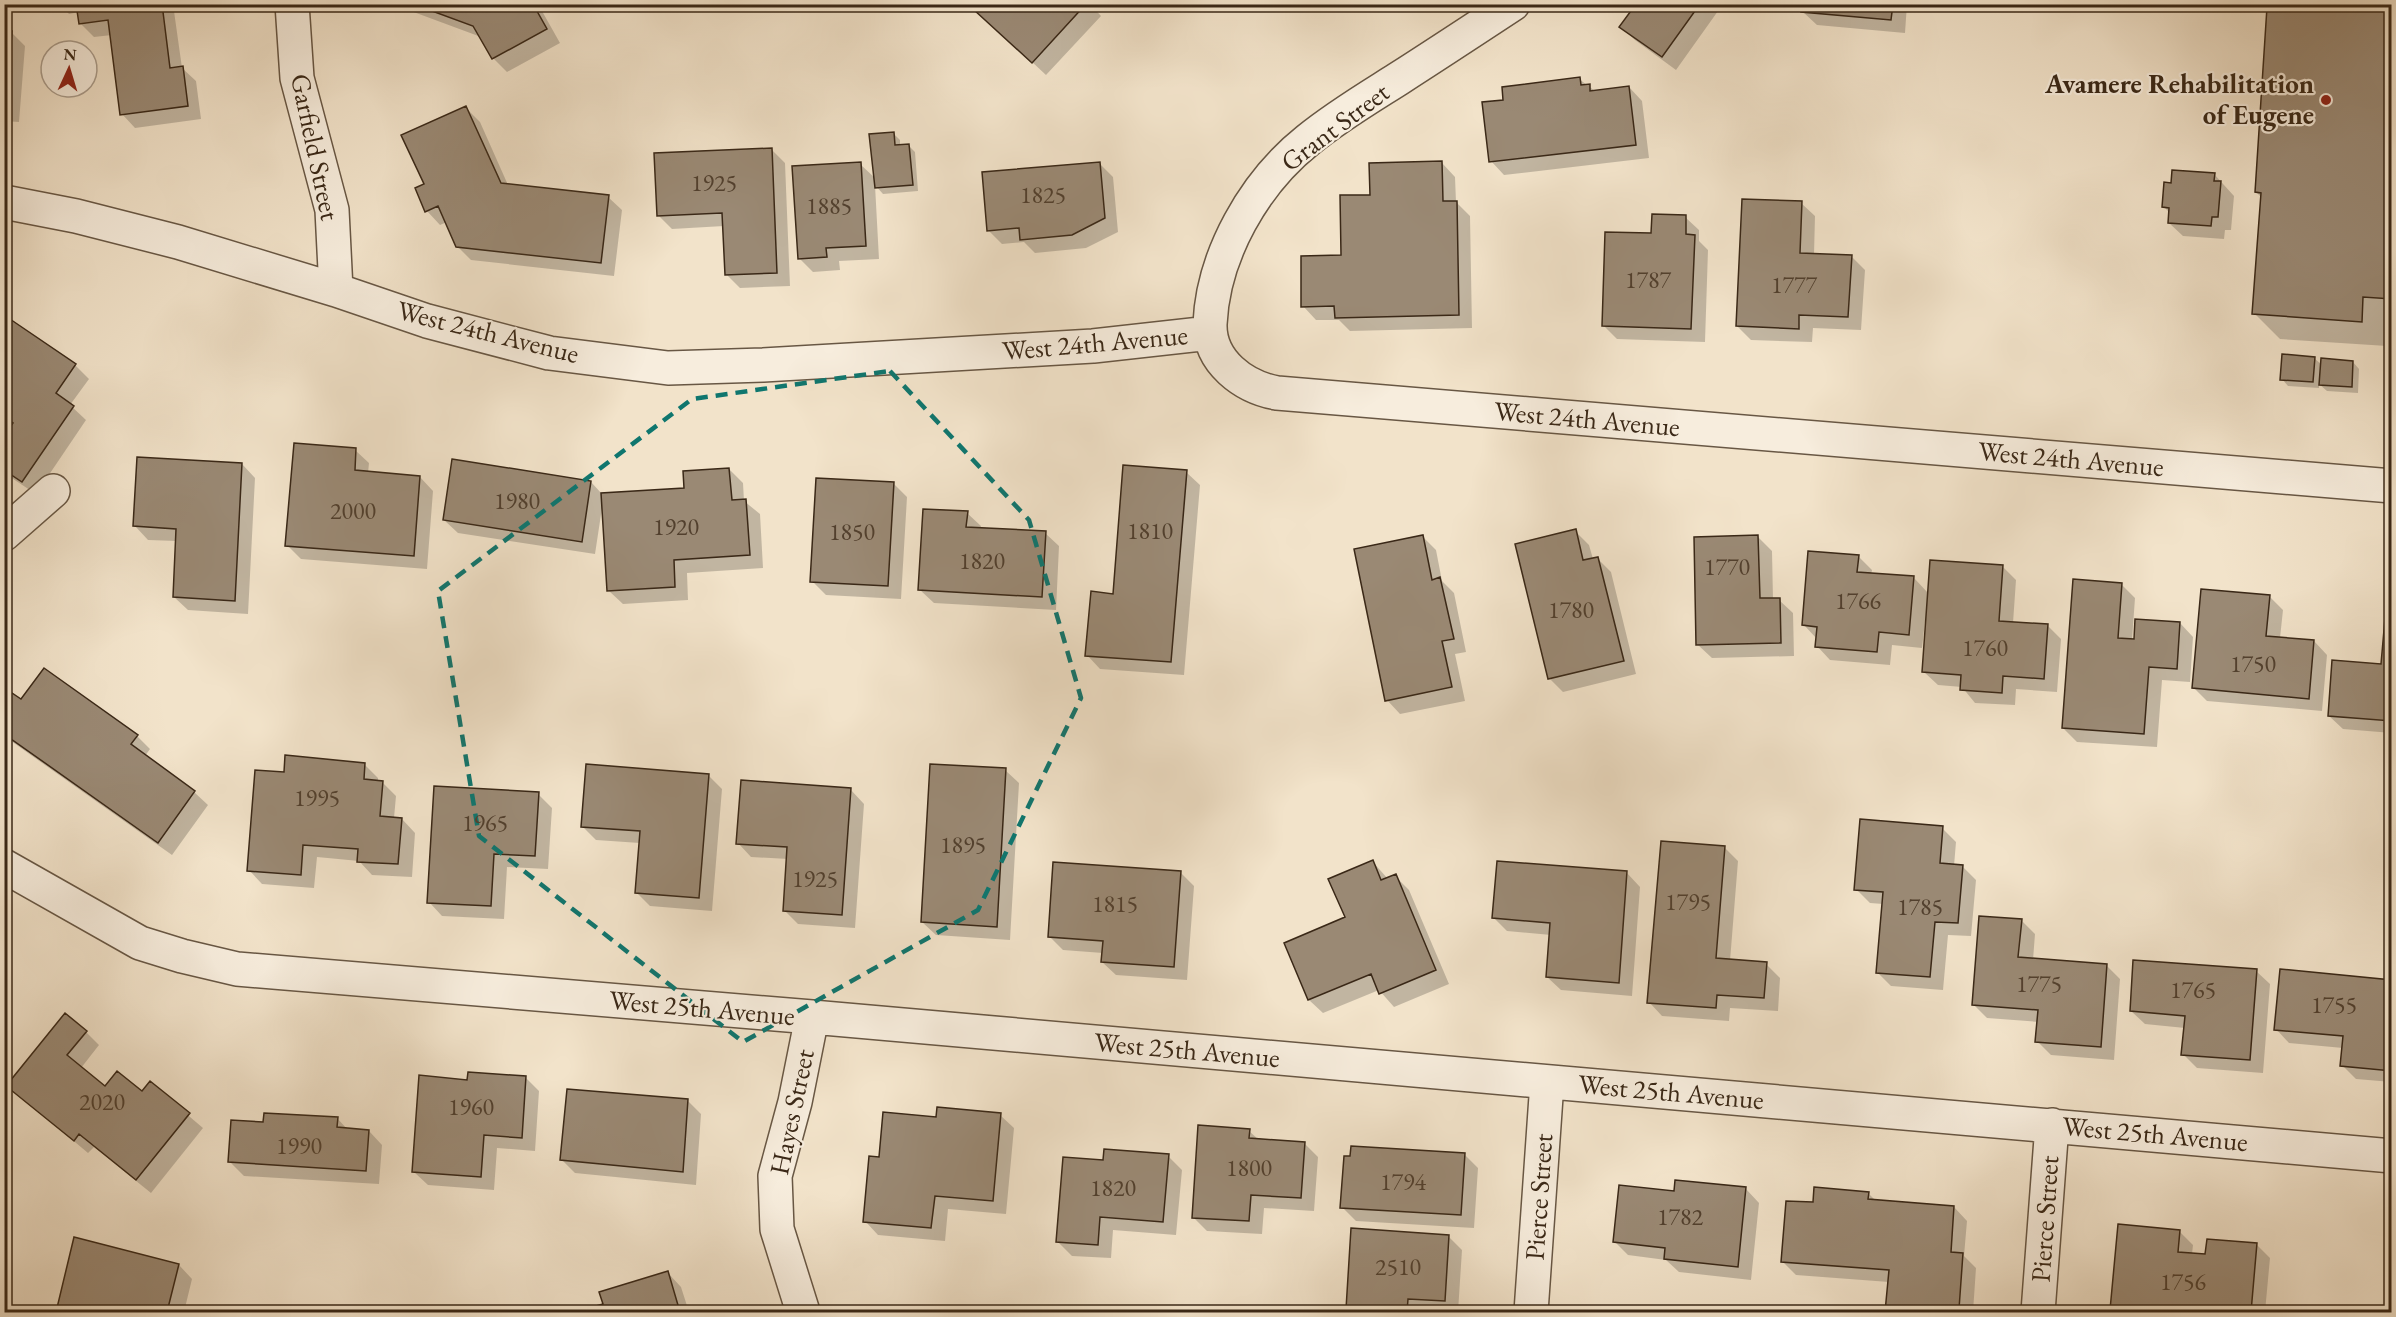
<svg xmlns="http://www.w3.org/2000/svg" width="2396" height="1317" font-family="'EB Garamond',serif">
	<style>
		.shadow { fill: #0003 }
		.building { fill: #9a8974; stroke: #3a2817; stroke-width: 1.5 }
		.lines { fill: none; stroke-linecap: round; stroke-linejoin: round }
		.minor-casing { stroke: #685744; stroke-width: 36 }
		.minor { stroke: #f7eddd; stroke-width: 33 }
		.marked { fill: none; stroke: #0f766e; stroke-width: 4.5; stroke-dasharray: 12 8; stroke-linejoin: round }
		.poi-dot { fill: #8f2418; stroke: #f7eddd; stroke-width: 2 }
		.labels { text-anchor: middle; stroke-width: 4.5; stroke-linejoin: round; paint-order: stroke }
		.number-label { font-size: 24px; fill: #52402e }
		.poi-label { font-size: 27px; font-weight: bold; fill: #3a2817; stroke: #f7eddd; text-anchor: end }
		.street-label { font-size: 27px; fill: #3a2817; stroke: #f7eddd }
	</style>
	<rect width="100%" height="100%" fill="#f2e3ca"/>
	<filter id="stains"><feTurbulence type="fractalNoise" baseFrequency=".00333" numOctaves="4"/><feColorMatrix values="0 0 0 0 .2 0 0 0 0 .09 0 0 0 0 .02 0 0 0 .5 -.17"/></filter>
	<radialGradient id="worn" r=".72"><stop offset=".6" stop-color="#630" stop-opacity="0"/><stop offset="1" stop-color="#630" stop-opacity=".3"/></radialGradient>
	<path class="shadow" d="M60 4H173L182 68 196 81 201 119 135 128 122 114 112 35 94 37 80 23 79 12 69 14Z
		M392 4H538L560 43 507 72 494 59 481 37Z
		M980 4H1090L1101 16 1046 75 989 22Z
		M1638 4H1723L1676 70 1635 40 1621 27Z
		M1804 4H1907L1905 33 1817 25 1803 12Z
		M2392 4V322H2388L2387 346 2280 339 2254 313 2262 198 2256 192 2276 9Z
		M4 32H11L25 46 19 122 4 121Z
		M1579 79 1595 91 1629 87 1642 101 1649 158 1504 175 1491 161 1505 101Z
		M466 108 480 122 508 185 608 197 622 210 614 276 471 260 457 246 447 222 440 225 427 211 426 184Z
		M893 133 900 140V146L908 145 915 152 918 191 883 194 875 185 879 259 839 261 840 270 813 272 799 258 860 164 876 179Z
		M771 149 785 163 790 286 740 288 726 274 724 226 672 229 658 215Z
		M1099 163 1113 177 1118 232 1086 248 1035 253 1024 242 1002 244 988 230Z
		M1442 163 1455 177 1456 202 1470 216 1472 328 1350 331 1339 320H1316L1303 306 1343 257 1371 196Z
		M2214 174 2234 196 2231 230H2225L2224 239 2183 236 2169 223 2170 213 2164 207Z
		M1801 203 1815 216 1814 255 1851 256 1865 270 1861 330 1813 328 1812 342 1751 340 1737 326Z
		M1685 217 1699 230V241L1708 250 1705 342 1617 339 1603 325 1653 235Z
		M4 317 75 365 89 379 70 405 86 420 36 494 4 473V438L13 426 4 420Z
		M2314 358 2322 365 2353 362 2359 369 2358 393 2327 391 2319 384V388L2288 386 2282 379Z
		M355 450 369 463 368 473 420 477 433 491 427 569 301 559 287 545Z
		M242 464 255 478 248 614 188 610 174 597 177 541 148 540 135 526Z
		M729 469 743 483 744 501 760 514 763 568 687 573 688 600 623 604 609 591 602 508 595 554 458 533 444 520 591 482 602 494 686 489Z
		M1186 472 1200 485 1184 675 1100 669 1087 655 1114 595Z
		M893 483 907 497 901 599 826 595 812 581Z
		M967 513 981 526 980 529 1045 533 1059 546 1056 610 934 603 920 590Z
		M1575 531 1589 545 1593 559 1597 558 1611 572 1636 674 1563 692 1550 679Z
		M1422 536 1436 550 1442 581 1454 593 1466 652 1455 654 1465 701 1400 714 1387 700Z
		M1758 537 1772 551 1773 600H1779L1793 613 1794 656 1712 658 1698 645Z
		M1858 556 1872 570 1871 575 1914 578 1929 594 2002 566 2016 580 2013 623 2048 626 2061 639 2057 692 2016 689 2015 705 1975 703 1962 687 1938 685 1924 672 1927 621H1925L1922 648 1892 645 1890 665 1830 660 1817 646V639L1804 625Z
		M2121 584 2135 598 2132 640 2180 623 2193 637 2190 682 2162 680 2157 747 2077 742 2063 728Z
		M2269 596 2283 610 2280 638 2314 641 2327 655 2322 711 2207 701 2194 688Z
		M2392 609V733L2343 729 2329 716 2383 665Z
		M4 700 22 701 137 736 150 749 145 756 194 792 208 805 172 855 4 736Z
		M364 764 378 778V782H382L396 796 394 818 402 819 415 833 412 877 372 875 359 861 317 857 314 888 262 884 249 870 285 773Z
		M1005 770 1019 783 1010 940 936 935 922 922Z
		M708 775 722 789 712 911 650 906 636 892 640 843 596 840 582 826Z
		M851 790 864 804 855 928 798 924 784 910 788 859 751 857 738 843Z
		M538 794 552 808 548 869 507 867 504 919 442 916 429 902Z
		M1942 828 1956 842 1954 866H1962L1976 880 1971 936 1948 935 1943 990 1891 986 1877 972 1883 904 1870 903 1856 889Z
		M1724 847 1738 861 1730 961 1766 964 1780 978 1778 1011 1730 1008 1729 1021 1662 1016 1649 1002Z
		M1372 861 1388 879 1395 876 1409 890 1449 984 1394 1007 1379 990 1323 1013 1309 1000 1286 943 1347 918Z
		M1181 873 1194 886 1187 980 1116 975 1102 962 1103 953 1063 950 1050 937Z
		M1627 873 1640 887 1632 996 1561 990 1547 977 1551 935 1507 931 1494 918Z
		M2021 920 2035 934 2033 960 2107 966 2120 979 2114 1060 2051 1055 2037 1041 2039 1022 1987 1018 1973 1004Z
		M2256 971 2270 984 2263 1073 2197 1068 2183 1054 2185 1028 2145 1024 2131 1011Z
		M2392 981V1082L2356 1079 2342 1065 2343 1048 2289 1043 2276 1029Z
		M86 1032 99 1045 81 1068 105 1088 142 1094 150 1083 203 1128 151 1193 94 1147 88 1153 8 1086Z
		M526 1078 539 1091 535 1151 497 1148 494 1190 428 1185 414 1172 469 1081Z
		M687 1100 701 1114 696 1185 575 1173 561 1159Z
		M1000 1115 1014 1128 1006 1214 948 1209 945 1241 878 1235 865 1221 881 1159 937 1118Z
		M337 1118 348 1130 369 1131 382 1145 379 1184 244 1176 230 1162 265 1124Z
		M1249 1131 1259 1140 1304 1143 1318 1157 1314 1211 1264 1208 1262 1234 1207 1231 1193 1217Z
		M1464 1154 1478 1168 1474 1228 1356 1221 1342 1207Z
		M1168 1156 1182 1170 1176 1235 1113 1230 1111 1258 1072 1256 1058 1242 1105 1162Z
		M1746 1189 1759 1203 1751 1280 1679 1272 1666 1260 1628 1255 1615 1242Z
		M1868 1193 1876 1201 1954 1207 1967 1221 1964 1256 1976 1268 1973 1312H1887L1889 1282 1796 1275 1783 1262 1814 1204Z
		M2179 1231 2193 1245 2192 1254 2207 1256 2257 1245 2270 1258 2265 1312H2115L2112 1310Z
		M1448 1236 1462 1250 1458 1312H1352L1348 1309Z
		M75 1239 179 1265 192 1279 184 1312H57Z
		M668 1273 681 1287 689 1312H580L605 1305Z"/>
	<path class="building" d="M76 4H162L170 68 183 66 188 106 120 115 108 20 79 24Z
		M413 4H533L547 29 492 59 473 26Z
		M978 4H1086L1032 63 973 9Z
		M1636 4H1700L1662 57 1619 27Z
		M1802 4H1893L1891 20 1801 12Z
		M2275 4H2392V299L2363 297 2362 322 2252 314 2261 193 2255 192 2267 7H2274Z
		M4 31H12L6 109H4Z
		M1580 77 1581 85 1590 84V91L1629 86 1636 145 1489 162 1482 102 1503 100 1502 87Z
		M466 106 501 183 609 195 601 263 456 247 438 206 425 212 415 188 424 184 401 135Z
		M894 132 895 145 909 144 913 185 875 188 869 134Z
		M772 148 777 273 725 275 722 213 657 216 654 153Z
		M1442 161 1443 201H1457L1459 315 1335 318 1334 306 1301 307V256L1341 255 1340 195H1370L1369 163Z
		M861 162 866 246 826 248 827 257 798 259 792 166Z
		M1100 162 1105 218 1072 235 1020 240 1019 228 987 231 982 172Z
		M2172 170 2215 173 2214 181H2221L2218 217H2212L2211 226 2168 223 2169 208 2162 207 2164 182 2171 183Z
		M1742 199 1802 201 1800 253 1852 255 1848 317 1799 315V329L1736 326Z
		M1652 214 1686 215V234L1695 235 1691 329 1602 326 1605 232 1651 233Z
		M4 315 76 364 56 393 74 406 22 482 4 470V435L13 423 4 417Z
		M2282 354 2315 357 2313 382 2280 380Z
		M2321 358 2353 361 2352 387 2319 385Z
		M294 443 356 448 355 470 420 476 414 556 285 546Z
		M137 457 242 463 235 601 173 597 176 529 133 526Z
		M452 459 591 481 582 542 443 520Z
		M1123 465 1187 470 1171 662 1085 656 1091 591 1113 594Z
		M729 468 732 500 746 499 750 555 674 560 675 587 607 591 601 493 684 488 683 471Z
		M816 478 894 482 888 586 810 582Z
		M923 509 968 511 966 527 1046 531 1042 597 918 590Z
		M1576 529 1583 560 1598 557 1624 661 1548 679 1515 544Z
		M1423 535 1432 580 1440 577 1454 639 1442 641 1452 687 1385 701 1354 549Z
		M1758 535 1760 598H1780L1781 643 1696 645 1694 537Z
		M1808 551 1859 555 1857 572 1914 576 1909 635 1879 632 1877 652 1815 647 1817 627 1802 625Z
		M1930 560 2003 565 1999 621 2048 624 2044 679 2003 676 2002 693 1960 690 1961 675 1922 672Z
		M2073 579 2122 583 2118 638 2134 639 2135 619 2180 622 2177 669 2149 667 2144 734 2062 728Z
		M2201 589 2270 595 2266 636 2314 640 2309 699 2192 688Z
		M2386 607 2392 608V721L2328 716 2332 660 2381 664Z
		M44 668 138 735 131 744 195 791 158 843 4 734V698L9 691 21 699Z
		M285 755 365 763 364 779 383 781 380 816 402 818 398 864 357 862 358 849 303 845 301 875 247 871 255 770 284 772Z
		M586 764 709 774 699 898 635 893 640 831 581 827Z
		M930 764 1006 768 997 927 921 922Z
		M741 780 851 788 842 915 783 911 787 847 736 844Z
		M434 786 539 792 535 856 494 854 491 906 427 903Z
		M1860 819 1943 826 1940 863 1963 865 1958 923 1935 922 1930 977 1876 973 1883 892 1854 890Z
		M1661 841 1725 846 1716 958 1767 962 1764 998 1717 995 1716 1008 1647 1003Z
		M1373 860 1381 880 1396 874 1436 970 1379 994 1371 974 1308 1000 1284 943 1345 917 1328 879Z
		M1497 861 1627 871 1619 983 1546 977 1550 923 1492 918Z
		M1053 862 1181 871 1174 967 1101 962 1103 941 1048 937Z
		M1979 916 2022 919 2018 957 2107 964 2101 1047 2035 1042 2038 1010 1972 1005Z
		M2133 960 2257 969 2250 1060 2181 1055 2185 1016 2130 1011Z
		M2280 969 2392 980V1071L2340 1066 2343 1036 2274 1030Z
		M65 1013 87 1031 67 1055 105 1086 117 1071 142 1091 150 1081 190 1113 136 1180 79 1134 74 1141 6 1086Z
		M468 1072 526 1076 522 1138 484 1135 481 1177 412 1172 419 1075 467 1080Z
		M567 1089 688 1099 683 1172 560 1160Z
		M937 1107 1001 1113 993 1201 935 1196 931 1228 863 1222 869 1156 879 1157 883 1112 936 1117Z
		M264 1113 338 1117 337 1127 369 1130 366 1171 228 1162 231 1120 263 1122Z
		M1198 1125 1250 1129 1249 1138 1305 1142 1301 1198 1251 1195 1249 1221 1192 1218Z
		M1351 1146 1465 1153 1461 1215 1340 1208 1344 1156H1350Z
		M1104 1149 1169 1154 1163 1222 1100 1217 1098 1245 1056 1242 1063 1157 1103 1160Z
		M1675 1180 1746 1187 1738 1267 1664 1259 1665 1248 1613 1242 1619 1185 1674 1191Z
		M1814 1187 1869 1192 1868 1199 1954 1206 1951 1252 1963 1253 1959 1309 1939 1306V1312H1885L1889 1270 1781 1262 1786 1201 1813 1202Z
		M2118 1224 2180 1230 2178 1252 2205 1254 2207 1239 2257 1243 2251 1312H2133L2110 1310Z
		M1351 1228 1449 1235 1445 1301 1408 1299 1407 1312 1346 1309Z
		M74 1237 179 1264 167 1312H56Z
		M668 1271 680 1312H578V1311L603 1304 599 1292Z"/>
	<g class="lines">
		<defs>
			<path id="minor" d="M292 4 297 78 332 210 336 290
				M1513 4C1475 29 1437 54 1398 79 1368 98 1336 117 1308 140 1254 183 1213 255 1210 324 1209 362 1244 387 1277 393L2392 486
				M4 202 76 216 178 242 336 290 427 321 549 353 668 368 763 365 1093 346 1210 333
				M4 534 53 491
				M4 866 140 943 182 956 237 969 812 1017 2392 1156
				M803 1312 777 1229 775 1176 795 1102 812 1017
				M1531 1312 1547 1082
				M2038 1312 2052 1125"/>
		</defs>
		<use href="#minor" class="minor-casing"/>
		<use href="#minor" class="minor"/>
	</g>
	<path class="marked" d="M890 371 1029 520 1081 698 978 910 743 1042 479 836 438 591 692 399Z"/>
	<circle class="poi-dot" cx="2326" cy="100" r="6"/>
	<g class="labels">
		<g class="number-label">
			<text x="714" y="191">1925</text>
			<text x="1043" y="203">1825</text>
			<text x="829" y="214">1885</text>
			<text x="1648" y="288">1787</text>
			<text x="1794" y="293">1777</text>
			<text x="517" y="509">1980</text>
			<text x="353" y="519">2000</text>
			<text x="676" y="535">1920</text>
			<text x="1150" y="539">1810</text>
			<text x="852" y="540">1850</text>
			<text x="982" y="569">1820</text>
			<text x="1727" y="575">1770</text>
			<text x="1858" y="609">1766</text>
			<text x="1571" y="618">1780</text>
			<text x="1985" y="656">1760</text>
			<text x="2253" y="672">1750</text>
			<text x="317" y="806">1995</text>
			<text x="485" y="831">1965</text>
			<text x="963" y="853">1895</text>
			<text x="815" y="887">1925</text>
			<text x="1688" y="910">1795</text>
			<text x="1115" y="912">1815</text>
			<text x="1920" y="915">1785</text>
			<text x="2039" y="992">1775</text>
			<text x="2193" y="998">1765</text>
			<text x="2334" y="1013">1755</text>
			<text x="102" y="1110">2020</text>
			<text x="471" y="1115">1960</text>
			<text x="299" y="1154">1990</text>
			<text x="1249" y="1176">1800</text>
			<text x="1403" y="1190">1794</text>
			<text x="1113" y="1196">1820</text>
			<text x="1680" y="1225">1782</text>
			<text x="1398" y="1275">2510</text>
			<text x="2183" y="1290">1756</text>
		</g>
		<g class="poi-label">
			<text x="2314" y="93">Avamere Rehabilitation<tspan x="2314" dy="31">of Eugene</tspan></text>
		</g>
		<g class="street-label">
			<text transform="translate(1335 127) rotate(-37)" y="9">Grant Street</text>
			<text transform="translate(315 147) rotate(78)" y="9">Garfield Street</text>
			<text transform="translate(488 332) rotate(14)" y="9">West 24th Avenue</text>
			<text transform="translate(1095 343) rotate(-5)" y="9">West 24th Avenue</text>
			<text transform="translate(1587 419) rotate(5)" y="9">West 24th Avenue</text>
			<text transform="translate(2071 459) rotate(5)" y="9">West 24th Avenue</text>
			<text transform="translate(702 1008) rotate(5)" y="9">West 25th Avenue</text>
			<text transform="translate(1187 1050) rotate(5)" y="9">West 25th Avenue</text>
			<text transform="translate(1671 1092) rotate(5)" y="9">West 25th Avenue</text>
			<text transform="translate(792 1112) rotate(-78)" y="9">Hayes Street</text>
			<text transform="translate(2155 1134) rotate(5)" y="9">West 25th Avenue</text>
			<text transform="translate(1539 1197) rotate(-86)" y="9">Pierce Street</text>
			<text transform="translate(2045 1219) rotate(-86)" y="9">Pierce Street</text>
		</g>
	</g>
	<rect width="2396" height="1317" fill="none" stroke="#f2e3ca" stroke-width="24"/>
	<rect x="6" y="6" width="2384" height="1305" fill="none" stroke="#3a2817" stroke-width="3"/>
	<rect x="12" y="12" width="2372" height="1293" fill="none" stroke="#3a2817" stroke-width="1.5"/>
	<g transform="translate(69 69) rotate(4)"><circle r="28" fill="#f7eddd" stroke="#ab9e8e" stroke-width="1.5"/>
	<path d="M0-4.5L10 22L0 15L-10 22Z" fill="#8f2418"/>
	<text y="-9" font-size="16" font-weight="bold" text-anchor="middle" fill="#3a2817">N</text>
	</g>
	<rect width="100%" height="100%" filter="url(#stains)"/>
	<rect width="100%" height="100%" fill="url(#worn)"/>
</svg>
